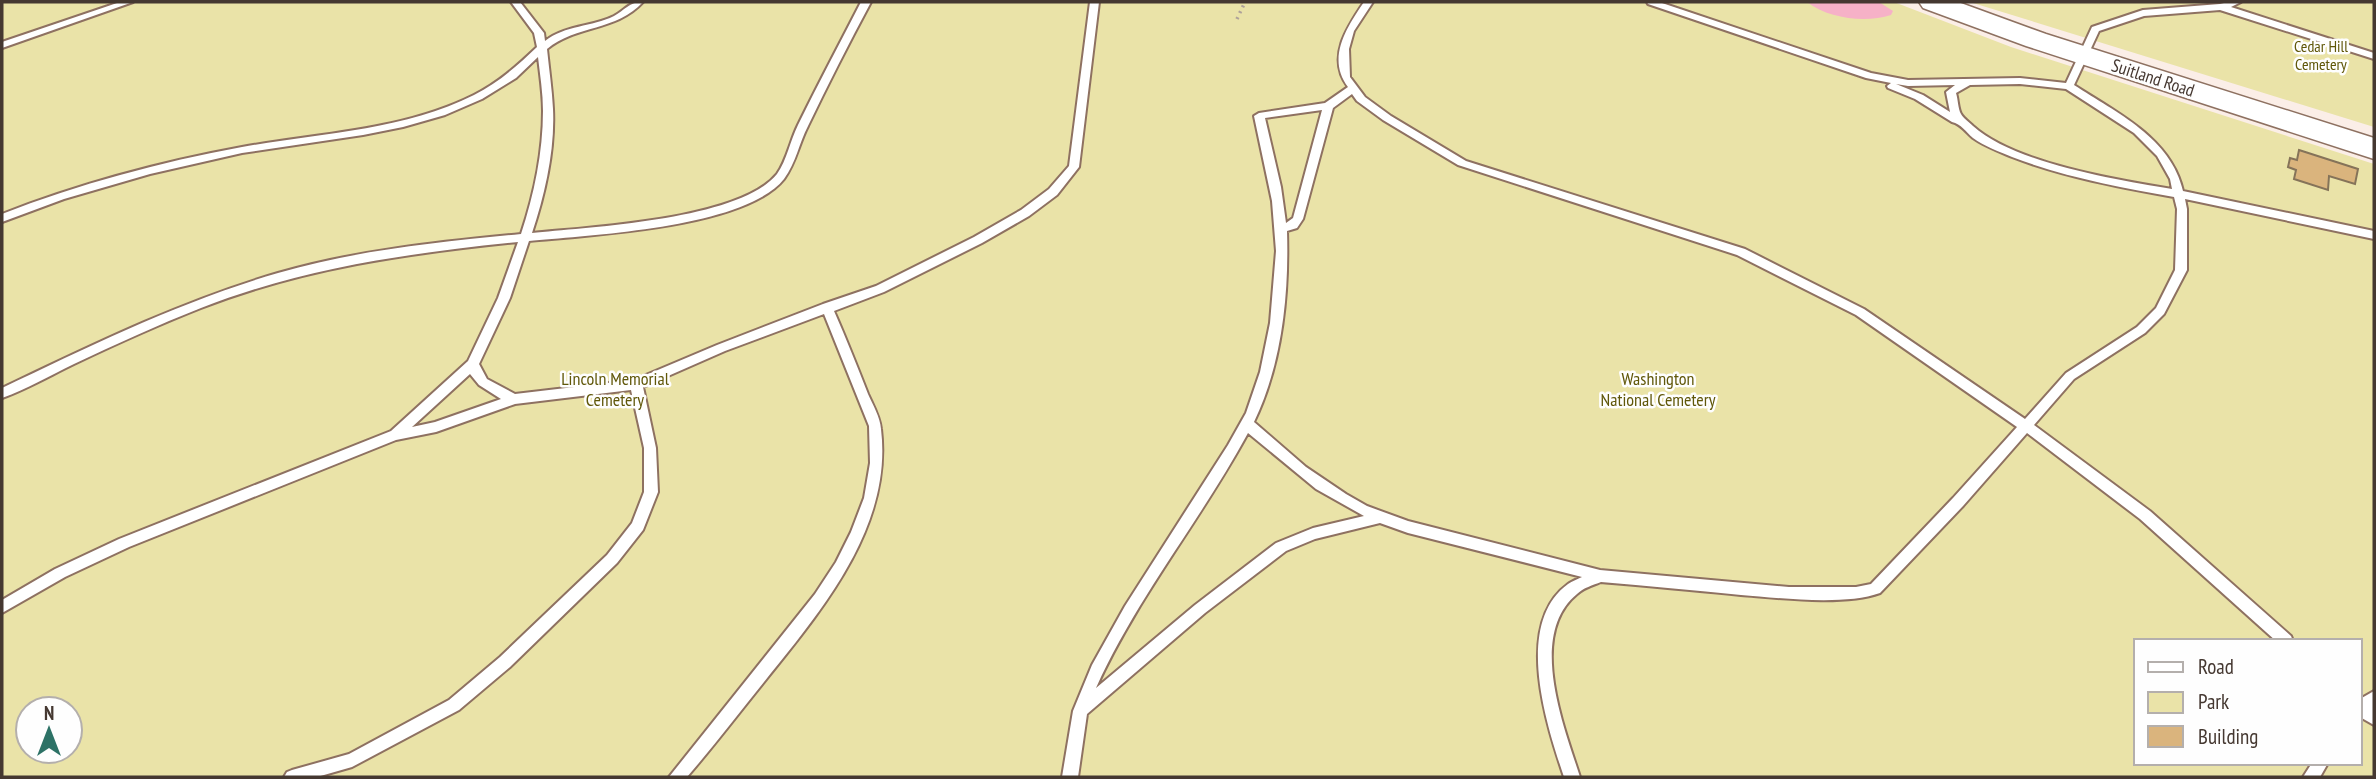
<svg xmlns="http://www.w3.org/2000/svg" width="2376" height="779" font-family="'PT Sans Narrow',sans-serif">
	<style>
		.green { fill: #eae3a8; fill-rule: evenodd }
		.water { fill: #f6b1c7 }
		.building { fill: #dab47d; stroke: #857359; stroke-width: 2 }
		.lines { fill: none; stroke-linecap: round; stroke-linejoin: round }
		.lane-casing { stroke: #8e7161; stroke-width: 4 }
		.secondary-casing { stroke: #8e7161; stroke-width: 3 }
		.path { stroke: #aea19a; stroke-width: 3.5; stroke-dasharray: 2 4.5; stroke-linecap: butt }
		.lane { fill: #fff; fill-rule: evenodd }
		.secondary { fill: #fff; fill-rule: evenodd }
		.labels { text-anchor: middle; stroke-width: 5; stroke-linejoin: round; paint-order: stroke }
		.far-park-label { font-size: 16px; fill: #605709; stroke: #fefefe }
		.street-label { font-size: 18px; fill: #453831; stroke: #fefefe }
		.park-label { font-size: 18px; fill: #605709; stroke: #fefefe }
	</style>
	<rect width="100%" height="100%" fill="#fbeee7"/>
	<path class="green" d="M2 2H1894L2011 47 2374 164V777H2ZM2136 641H2360V763H2136ZM28 709H70V751H28Z
		M1970 2H2374V127L1973 3Z"/>
	<path class="water" d="M1807 2H1879L1893 11 1891 15C1866 23 1829 19 1807 2Z"/>
	<path class="building" d="M2299 150 2358 169 2355 184 2329 176 2328 190 2294 179 2296 170 2288 167 2290 158 2297 160Z"/>
	<g class="lines">
		<defs>
			<path id="lane" d="M120 2H133L2 48V42Z
				M511 2H520L544 33 545 41C565 25 592 27 614 16 625 10 630 1 643 2 617 31 576 25 547 49 549 69 552 89 553 109 555 150 545 194 532 233 590 227 740 220 777 174 787 160 790 141 798 125 818 84 840 43 861 2H871C849 43 828 84 808 126 799 143 796 163 784 179 745 228 590 235 529 241L510 298 479 364 487 379 515 394 634 380 717 345 823 304 876 286 974 237 1021 210 1049 189 1069 166 1090 2H1099L1079 167 1057 195 1029 216 982 243 884 292 834 311C846 338 857 366 868 394 873 405 880 417 881 429 893 527 821 611 764 682 738 714 713 747 687 777H669L815 594 836 562 851 532 864 498 870 463 869 426 824 314 725 351 643 387 656 448 658 492 643 530 617 563 510 667 459 710 352 767 317 777H284L287 772 292 770 349 754 449 700 500 657 607 555 632 523 644 492V448L631 390 515 404 436 432 396 440 129 547 65 577 2 613V600L55 569 119 539 391 431 468 361 498 298 518 242C409 253 303 268 201 308 158 325 116 344 74 364 51 375 27 389 2 398V388C92 345 182 301 278 273 357 250 439 242 521 234 534 195 543 152 543 111 543 93 540 75 538 57L516 78 482 99 445 115 403 127 363 135 242 153 150 174 64 199 2 222V214C79 184 160 162 242 147 319 133 402 131 474 95 498 83 517 66 537 47L534 33ZM470 374 479 385 501 399 435 422 412 427Z
				M1364 2H1373L1354 31 1349 49 1350 77 1365 97 1391 116 1466 161 1745 249 1864 309 2025 419 2066 373 2137 327 2156 308 2175 270 2177 209 2174 197C2119 187 2064 177 2012 157 2000 152 1984 146 1973 138 1966 132 1961 124 1952 122L1915 99 1888 88 1887 86 1891 83 1866 78 1648 4 1647 2H1659L1871 73 1908 80 2020 78 2066 83 2092 27 2143 10 2220 4 2228 2H2241L2231 7 2374 53V59L2220 10 2144 16 2099 31 2074 85C2117 113 2171 138 2183 191L2374 231V239L2185 199 2187 209V270L2164 314 2145 333 2074 379 2034 425 2150 511 2291 636 2293 641H2276L2140 519 2027 433 1963 506 1880 593C1844 606 1779 598 1741 595 1694 590 1647 586 1601 582 1593 585 1583 588 1577 594 1527 635 1564 727 1580 777H1564C1547 726 1513 624 1568 584 1572 581 1578 579 1582 577L1408 533 1380 523 1315 539 1286 551 1205 613 1087 714 1078 777H1062L1073 711 1092 665 1125 606 1228 445 1246 413 1260 372 1270 323 1276 251 1272 201 1254 116 1259 113 1325 103 1348 87C1326 58 1347 27 1364 2ZM1896 84 1908 86 1955 85 1946 92 1950 112 1923 95ZM2020 84 2066 89 2134 133 2157 156 2170 179 2172 189C2116 180 2014 163 1973 126 1969 122 1963 118 1961 114 1958 109 1958 99 1956 93L1970 85ZM1352 94 1357 101 1383 120 1458 165 1737 255 1856 315 2017 427 1953 498 1871 584 1856 587H1789L1600 570 1408 521 1367 506 1346 494 1306 467 1254 422C1282 364 1289 295 1287 231L1297 228 1303 219 1333 108ZM1322 110 1293 218 1286 223 1281 187 1265 118ZM1248 433 1316 489 1364 516 1313 528 1276 543 1195 605 1096 688C1137 597 1201 520 1248 433Z
				M2374 691V725L2360 717V699Z
				M2312 763H2328L2320 777H2303Z"/>
			<path id="secondary" d="M1919 2H1958L2046 34 2374 138V159L2026 46 1923 8Z"/>
		</defs>
		<use href="#lane" class="lane-casing"/>
		<use href="#secondary" class="secondary-casing"/>
		<path class="path" d="M1237 19 1245 2"/>
		<use href="#lane" class="lane"/>
		<use href="#secondary" class="secondary"/>
	</g>
	<g class="labels">
		<g class="far-park-label">
			<text x="2321" y="52">Cedar Hill<tspan x="2321" dy="18">Cemetery</tspan></text>
		</g>
		<g class="street-label">
			<text transform="translate(2153 78) rotate(18)" y="6">Suitland Road</text>
		</g>
		<g class="park-label">
			<text x="615" y="385">Lincoln Memorial<tspan x="615" dy="21">Cemetery</tspan></text>
			<text x="1658" y="385">Washington<tspan x="1658" dy="21">National Cemetery</tspan></text>
		</g>
	</g>
	<rect width="2376" height="779" fill="none" stroke="#453831" stroke-width="7"/>
	<rect x="2134" y="639" width="228" height="126" fill="#fefefe" stroke="#b4afac" stroke-width="2"/>
	<rect x="2148" y="662" width="35" height="10" fill="#ffffff" stroke="#b4afac" stroke-width="2"/>
	<text x="2198" y="674" font-size="21" fill="#453831">Road</text>
	<rect x="2148" y="692" width="35" height="21" fill="#eae3a8" stroke="#b4afac" stroke-width="2"/>
	<text x="2198" y="709" font-size="21" fill="#453831">Park</text>
	<rect x="2148" y="726" width="35" height="21" fill="#dab47d" stroke="#b4afac" stroke-width="2"/>
	<text x="2198" y="744" font-size="21" fill="#453831">Building</text>
	<g transform="translate(49 730)"><circle r="33" fill="#fefefe" stroke="#b4afac" stroke-width="2"/>
	<path d="M0-5L12 26L0 18L-12 26Z" fill="#2d7266"/>
	<text y="-10" font-size="19" font-weight="bold" text-anchor="middle" fill="#453831">N</text>
	</g>
</svg>
